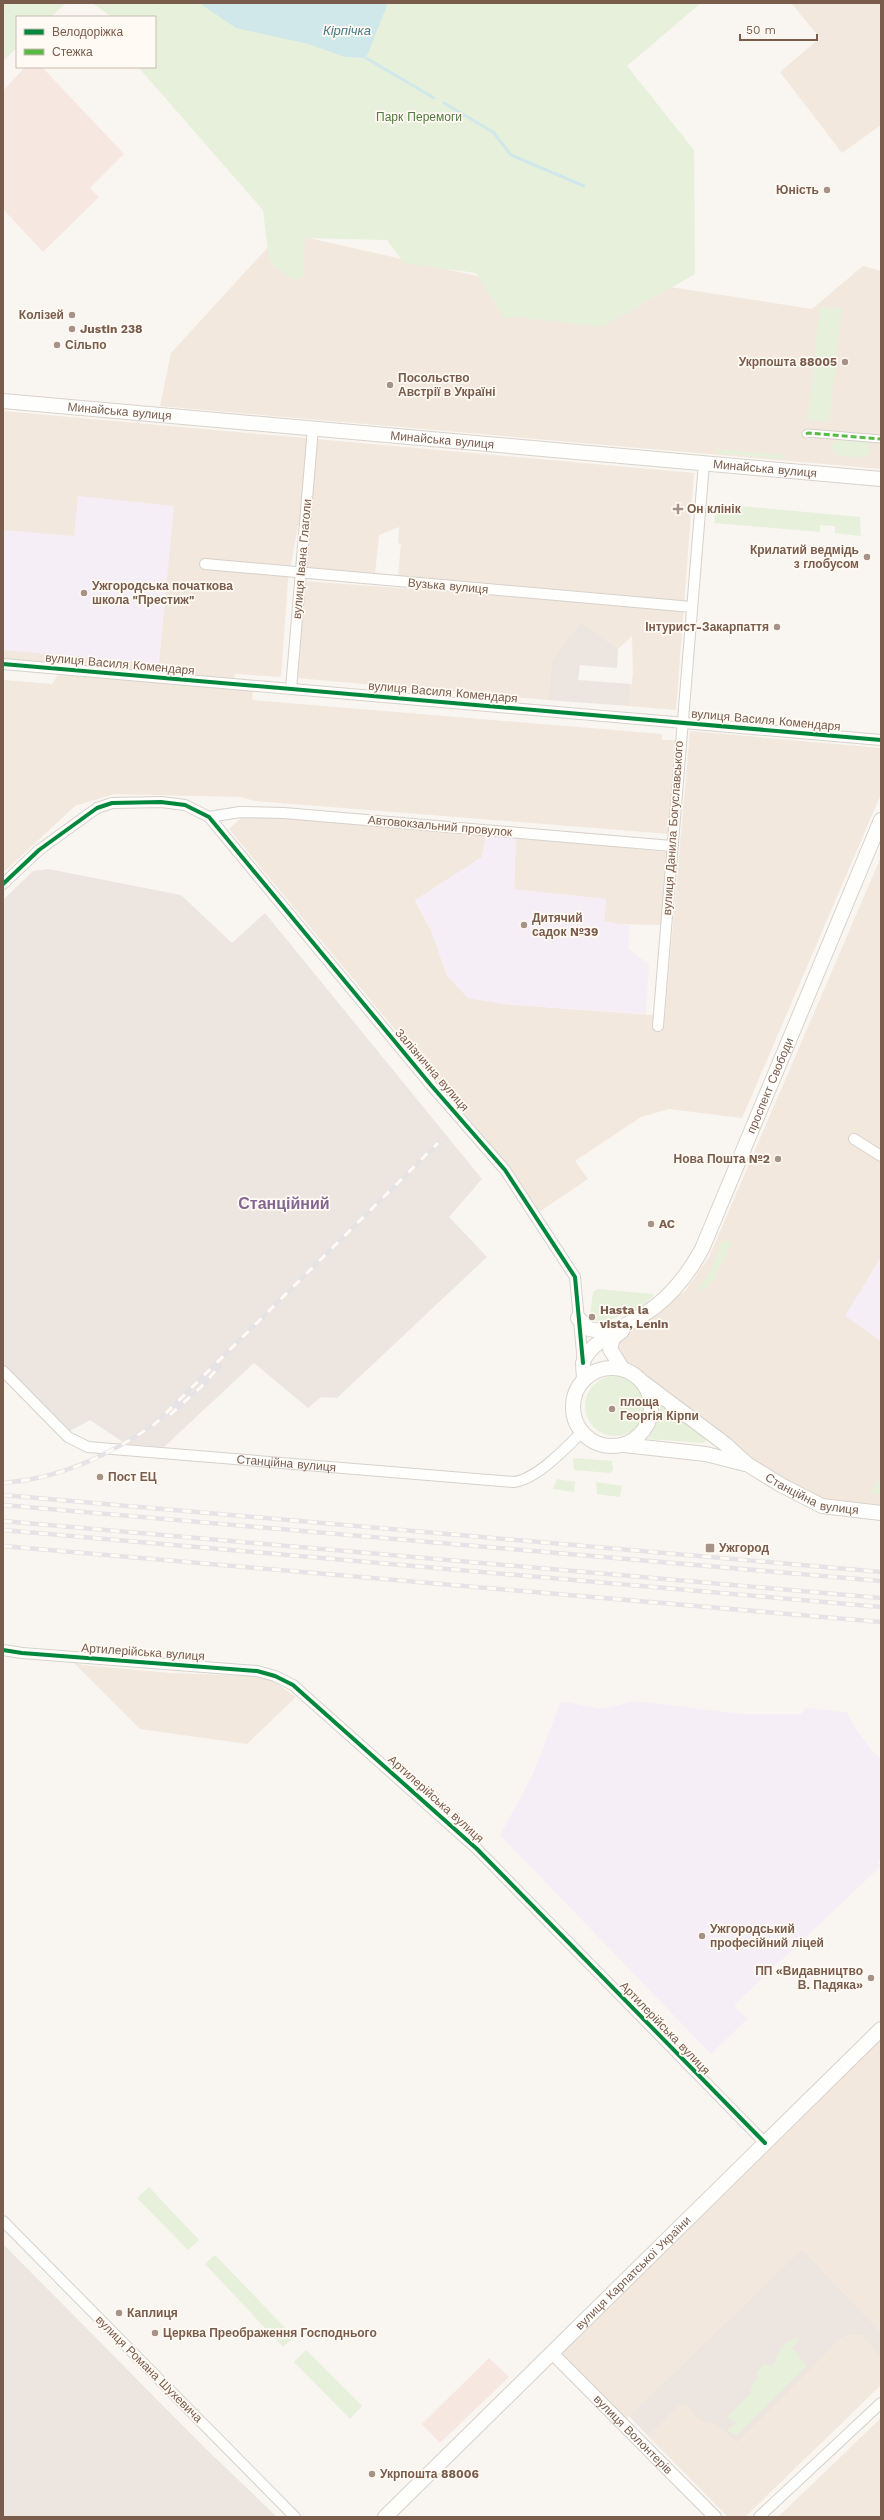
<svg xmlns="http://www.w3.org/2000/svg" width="884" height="2520" font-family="'Work Sans',sans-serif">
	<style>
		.residential { fill: #f2e8de }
		.commercial { fill: #f6e8e1 }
		.industrial { fill: #ede5e0 }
		.education { fill: #f6eef6 }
		.green { fill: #e7f0db }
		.water { fill: #d0e8ea }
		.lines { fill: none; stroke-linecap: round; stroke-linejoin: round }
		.stream { stroke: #d0e8ea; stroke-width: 3 }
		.pedestrian-casing { stroke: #d7d1cb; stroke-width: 9 }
		.minor-casing { stroke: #d7d1cb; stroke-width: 12 }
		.tertiary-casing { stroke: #d7d1cb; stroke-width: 14 }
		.secondary-casing { stroke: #d9d2cb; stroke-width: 16 }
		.pedestrian { stroke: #fefefd; stroke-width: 7 }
		.minor { stroke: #fefefd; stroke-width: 10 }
		.tertiary { stroke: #fefefd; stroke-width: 12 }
		.secondary { stroke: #fefefd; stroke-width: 14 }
		.rail-casing { stroke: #e6e3e7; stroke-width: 4.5 }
		.rail { stroke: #fffaf3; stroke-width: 3; stroke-dasharray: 9; stroke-linecap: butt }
		.quiet { stroke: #58b947; stroke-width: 3; stroke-dasharray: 6 3; stroke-linecap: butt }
		.cycleway-casing { stroke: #fffaf3; stroke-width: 6 }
		.cycleway { stroke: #00873e; stroke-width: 4 }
		.poi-dot { fill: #a69286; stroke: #fffaf3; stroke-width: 1.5 }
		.labels { text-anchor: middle; stroke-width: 3.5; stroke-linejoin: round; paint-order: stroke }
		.park-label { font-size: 12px; fill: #537a41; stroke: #fffaf3 }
		.poi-label { font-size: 12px; font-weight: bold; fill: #7a5c4d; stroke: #fffaf3; text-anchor: start }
		.street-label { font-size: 12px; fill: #7a5c4d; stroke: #fffaf3 }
		.water-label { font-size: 13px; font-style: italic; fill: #437c86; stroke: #fffaf3 }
		.district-label { font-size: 16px; font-weight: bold; fill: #846695; stroke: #fffaf3 }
	</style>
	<rect width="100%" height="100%" fill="#f9f5f0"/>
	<path class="residential" d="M791 3H881V125L842 153 780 72 820 38Z
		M282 232 609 306 663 286 812 309 863 266 881 271V469L160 406 171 353Z
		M3 411 694 473 676 710 629 706 633 672 632 636 618 649 581 622 552 659 548 700 296 678 305 581 634 606 635 596 398 576 401 544 398 543 399 527 379 535 375 574 305 567 308 528 298 526 288 580 281 677 235 674 234 679 3 659Z
		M58 675 253 690 252 700 662 734V740H678L670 834 255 801 241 797 114 794 75 806 3 873V680L52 684Z
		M690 731 881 748V794L742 1118 669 1109 641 1117 575 1161 588 1179 539 1212 512 1171 229 829 241 818 257 816 486 834 482 857 415 901 431 930 447 976 502 1004 665 1016Z
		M516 836 666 852 661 925 609 924 604 921 606 899 514 890Z
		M881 857V1507L830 1502 814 1497 751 1461 624 1363 616 1344 620 1337 685 1291 709 1257Z
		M72 1661 82 1665 170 1673 250 1676 272 1680 296 1697 247 1744 140 1729Z
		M881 2037V2332L802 2249 625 2420 563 2355 562 2349Z
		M851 2334H863L881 2359V2385L745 2517H728L648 2436 680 2405H686L700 2419 715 2424 737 2443 826 2352 840 2339Z
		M881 2418V2517H778Z"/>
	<path class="commercial" d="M25 67H42L124 154 90 188 99 197 43 252 3 209V91Z
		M489 2358 509 2377 440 2443 422 2424Z"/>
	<path class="industrial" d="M581 622 618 649 617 668 580 665 578 680 631 684 629 706 548 700 552 659Z
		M48 869 181 895 232 943 265 913 482 1179 449 1217 487 1257 337 1398 321 1397 308 1408 254 1363 164 1447 126 1444 90 1420 70 1431 3 1366V900L33 871Z
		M3 2244 203 2446 277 2517H3Z
		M802 2249 881 2332V2359L863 2335 851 2334 840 2339 737 2443 715 2424 700 2420 686 2405H680L648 2436 629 2416Z"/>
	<path class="education" d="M78 496 174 506 159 664 3 650V530L74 536Z
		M486 834 516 836 514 889 606 899 604 921 630 926 628 948 649 965 646 1014 502 1004 468 998 447 976 431 930 415 900 482 857Z
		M881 1257V1341L845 1316Z
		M635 1701 742 1714H801L806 1708 847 1712 852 1723 872 1751 881 1758V1859L877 1862 881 1866 734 2005 747 2019 711 2054 500 1835 532 1776 560 1704 564 1702 603 1709Z"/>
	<path class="green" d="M3 3H64L65 4 51 17H17V48L3 61Z
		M92 3H701L627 66 694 150 695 274 602 327 519 317 504 318 476 273 404 263 387 240 305 238 303 277 292 280 269 261 263 210 139 68 155 67V17H112Z
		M820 307 842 309 829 422 808 420Z
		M838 438 863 441 868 444 869 453 864 458 836 455 832 446Z
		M717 449 785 455V459L717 453Z
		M717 504 860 517 861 536 835 533V526L820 525V532L714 523Z
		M723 1240 732 1243 714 1279 704 1290 697 1289 709 1274Z
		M598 1289 653 1294 654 1296 638 1309 600 1324 590 1315 593 1292Z
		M585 1406a30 30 0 1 1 60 0a30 30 0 1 1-60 0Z
		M660 1407H662L705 1438 706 1441 704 1443 648 1439 657 1422Z
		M575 1458 612 1461 613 1470 610 1473 574 1470 573 1459Z
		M881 1475V1494L870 1493Z
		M557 1479 575 1482 574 1492 553 1489Z
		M596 1482 622 1486 620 1497 597 1494Z
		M149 2187 199 2240 188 2250 137 2198Z
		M215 2255 294 2337 283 2347 205 2264Z
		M797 2338 799 2340 792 2348 807 2366 736 2436 727 2430 736 2423 727 2417 750 2394 753 2383 758 2377 756 2373 765 2364 770 2366 775 2362C777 2350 785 2341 797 2338Z
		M306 2350 362 2406 350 2419 294 2362Z"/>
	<path class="water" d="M199 3H388L366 58 345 57 308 44 236 28Z"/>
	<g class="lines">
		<path class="stream" d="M366 58 434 98
			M444 103 493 132 511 155 584 186"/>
		<defs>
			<path id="pedestrian" d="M806 434 808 433 881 439"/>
			<g id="minor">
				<path d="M205 564 692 607"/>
				<path d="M3 664 881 740"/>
				<path d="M291 689 313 428"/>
				<path d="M209 817 240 812 284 813 672 846"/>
				<path d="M3 884 39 850 97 808 112 803 161 802 185 805 209 817 430 1084 505 1170 575 1277 583 1363"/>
				<path d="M658 1026 704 463"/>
				<path d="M854 1139 881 1156"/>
				<path id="s1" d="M3 1371 68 1437 88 1447 513 1482C536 1480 566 1448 582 1432"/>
				<path d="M3 1650 22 1653 257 1671 275 1676 293 1685 477 1849 765 2143"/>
				<path d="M3 2221 295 2517"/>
				<path d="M759 2517 881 2403"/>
			</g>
			<g id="tertiary">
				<path id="s2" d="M552 2353 715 2517"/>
			</g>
			<g id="secondary">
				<path id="s3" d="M3 401 881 479"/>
				<path d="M578 1318 589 1329 611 1333"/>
				<path d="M622 1331 613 1338 610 1349 622 1368"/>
				<circle cx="612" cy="1407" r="39"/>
				<path id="s4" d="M584 1379C584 1374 583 1368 583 1363 588 1340 638 1321 656 1306 676 1290 690 1271 702 1249L881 820"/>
				<path id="s5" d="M644 1383 725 1444 747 1464 781 1485 822 1506 881 1513"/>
				<path d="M624 1445 706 1454 745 1464"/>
				<path id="s6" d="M385 2517 881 2029"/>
			</g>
		</defs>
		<use href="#pedestrian" class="pedestrian-casing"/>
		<use href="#minor" class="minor-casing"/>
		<use href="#tertiary" class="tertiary-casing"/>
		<use href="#secondary" class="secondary-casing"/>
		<use href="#pedestrian" class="pedestrian"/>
		<use href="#minor" class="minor"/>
		<use href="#tertiary" class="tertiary"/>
		<use href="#secondary" class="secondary"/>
		<defs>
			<path id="rail" d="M170 1415 201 1387 220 1366
				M3 1483C60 1479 109 1455 155 1424L438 1143
				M3 1495 881 1572
				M3 1505 881 1581
				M3 1521 881 1598
				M3 1530 881 1607
				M3 1546 881 1622"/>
		</defs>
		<use href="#rail" class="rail-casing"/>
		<use href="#rail" class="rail"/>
		<path class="quiet" d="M806 434 808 433 881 439"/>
		<defs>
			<path id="cycleway" d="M3 664 881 740
				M3 884 39 850 97 808 112 803 161 802 185 805 209 817 430 1084 505 1170 575 1277 583 1363
				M3 1650 22 1653 257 1671 275 1676 293 1685 477 1849 765 2143"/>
		</defs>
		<use href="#cycleway" class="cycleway-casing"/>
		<use href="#cycleway" class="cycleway"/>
	</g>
	<g class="poi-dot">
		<circle cx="827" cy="190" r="4"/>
		<circle cx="72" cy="315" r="4"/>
		<circle cx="72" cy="329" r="4"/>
		<circle cx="57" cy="345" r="4"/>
		<circle cx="845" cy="362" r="4"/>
		<circle cx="390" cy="385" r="4"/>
		<path d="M676 503h4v4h4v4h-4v4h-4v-4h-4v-4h4z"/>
		<circle cx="867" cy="557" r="4"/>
		<circle cx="84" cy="593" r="4"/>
		<circle cx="777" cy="627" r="4"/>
		<circle cx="524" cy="925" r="4"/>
		<circle cx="778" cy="1159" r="4"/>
		<circle cx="651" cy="1224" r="4"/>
		<circle cx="592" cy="1317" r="4"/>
		<circle cx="612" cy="1409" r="4"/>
		<circle cx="100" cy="1477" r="4"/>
		<rect x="705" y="1543" width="10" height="10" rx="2"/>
		<circle cx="702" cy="1936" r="4"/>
		<circle cx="871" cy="1978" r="4"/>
		<circle cx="119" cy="2313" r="4"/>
		<circle cx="155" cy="2333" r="4"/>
		<circle cx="372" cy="2474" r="4"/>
	</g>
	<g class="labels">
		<g class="park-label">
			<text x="419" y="121">Парк Перемоги</text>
		</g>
		<g class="poi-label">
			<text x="819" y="194" text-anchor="end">Юність</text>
			<text x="64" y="319" text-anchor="end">Колізей</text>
			<text x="80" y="333">Justin 238</text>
			<text x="65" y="349">Сільпо</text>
			<text x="837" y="366" text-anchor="end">Укрпошта 88005</text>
			<text x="398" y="382">Посольство<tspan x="398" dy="14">Австрії в Україні</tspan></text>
			<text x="687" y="513">Он клінік</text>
			<text x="859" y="554" text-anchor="end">Крилатий ведмідь<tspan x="859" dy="14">з глобусом</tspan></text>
			<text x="92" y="590">Ужгородська початкова<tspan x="92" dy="14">школа "Престиж"</tspan></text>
			<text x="769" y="631" text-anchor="end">Інтурист-Закарпаття</text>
			<text x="532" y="922">Дитячий<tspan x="532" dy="14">садок №39</tspan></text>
			<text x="770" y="1163" text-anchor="end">Нова Пошта №2</text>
			<text x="659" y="1228">AC</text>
			<text x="600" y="1314">Hasta la<tspan x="600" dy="14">vista, Lenin</tspan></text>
			<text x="620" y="1406">площа<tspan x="620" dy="14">Георгія Кірпи</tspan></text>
			<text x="108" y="1481">Пост ЕЦ</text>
			<text x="719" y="1552">Ужгород</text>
			<text x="710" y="1933">Ужгородський<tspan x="710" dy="14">професійний ліцей</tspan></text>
			<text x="863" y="1975" text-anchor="end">ПП «Видавництво<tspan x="863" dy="14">В. Падяка»</tspan></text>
			<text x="127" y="2317">Каплиця</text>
			<text x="163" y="2337">Церква Преображення Господнього</text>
			<text x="380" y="2478">Укрпошта 88006</text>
		</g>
		<g class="street-label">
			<text dy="4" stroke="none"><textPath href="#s3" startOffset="117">Минайська вулиця</textPath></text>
			<text dy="4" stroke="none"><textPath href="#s3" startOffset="441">Минайська вулиця</textPath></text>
			<text dy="4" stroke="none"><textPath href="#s3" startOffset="765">Минайська вулиця</textPath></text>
			<text transform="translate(302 559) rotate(-85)" y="4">вулиця Івана Глаголи</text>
			<text transform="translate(448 586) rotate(5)" y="4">Вузька вулиця</text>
			<text transform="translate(120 664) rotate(5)" y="4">вулиця Василя Комендаря</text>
			<text transform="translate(443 692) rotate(5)" y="4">вулиця Василя Комендаря</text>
			<text transform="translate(766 720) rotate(5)" y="4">вулиця Василя Комендаря</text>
			<text transform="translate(440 826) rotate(5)" y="4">Автовокзальний провулок</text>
			<text transform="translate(673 828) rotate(-86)" y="4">вулиця Данила Богуславського</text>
			<text transform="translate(432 1070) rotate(49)" y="4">Залізнична вулиця</text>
			<text dy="4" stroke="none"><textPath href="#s4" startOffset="361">проспект Свободи</textPath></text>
			<text dy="4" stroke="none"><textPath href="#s1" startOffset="314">Станційна вулиця</textPath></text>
			<text dy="4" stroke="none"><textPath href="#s5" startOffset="204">Станційна вулиця</textPath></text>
			<text transform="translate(143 1652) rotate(4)" y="4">Артилерійська вулиця</text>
			<text transform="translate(436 1799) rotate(42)" y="4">Артилерійська вулиця</text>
			<text transform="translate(665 2028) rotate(46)" y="4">Артилерійська вулиця</text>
			<text dy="4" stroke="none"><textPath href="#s6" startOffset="348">вулиця Карпатської України</textPath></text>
			<text transform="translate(149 2369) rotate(45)" y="4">вулиця Романа Шухевича</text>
			<text dy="4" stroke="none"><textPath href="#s2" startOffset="115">вулиця Волонтерів</textPath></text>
		</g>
		<g class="water-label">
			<text x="347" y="35">Кірпічка</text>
		</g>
		<g class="district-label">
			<text x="284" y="1209">Станційний</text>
		</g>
	</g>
	<rect width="884" height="2520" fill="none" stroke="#7a5c4d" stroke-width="8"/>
	<rect x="16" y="16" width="140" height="52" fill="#fffaf3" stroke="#cabbb1"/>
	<rect x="24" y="29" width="20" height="6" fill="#00873e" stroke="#cabbb1"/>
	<text x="52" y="36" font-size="12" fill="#7a5c4d">Велодоріжка</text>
	<rect x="24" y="49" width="20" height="6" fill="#58b947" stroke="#cabbb1"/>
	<text x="52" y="56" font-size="12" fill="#7a5c4d">Стежка</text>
	<path d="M740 34v6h77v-6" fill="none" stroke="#7a5c4d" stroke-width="2"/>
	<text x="746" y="34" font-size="12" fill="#7a5c4d" stroke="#fffaf3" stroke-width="3" paint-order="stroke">50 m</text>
</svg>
